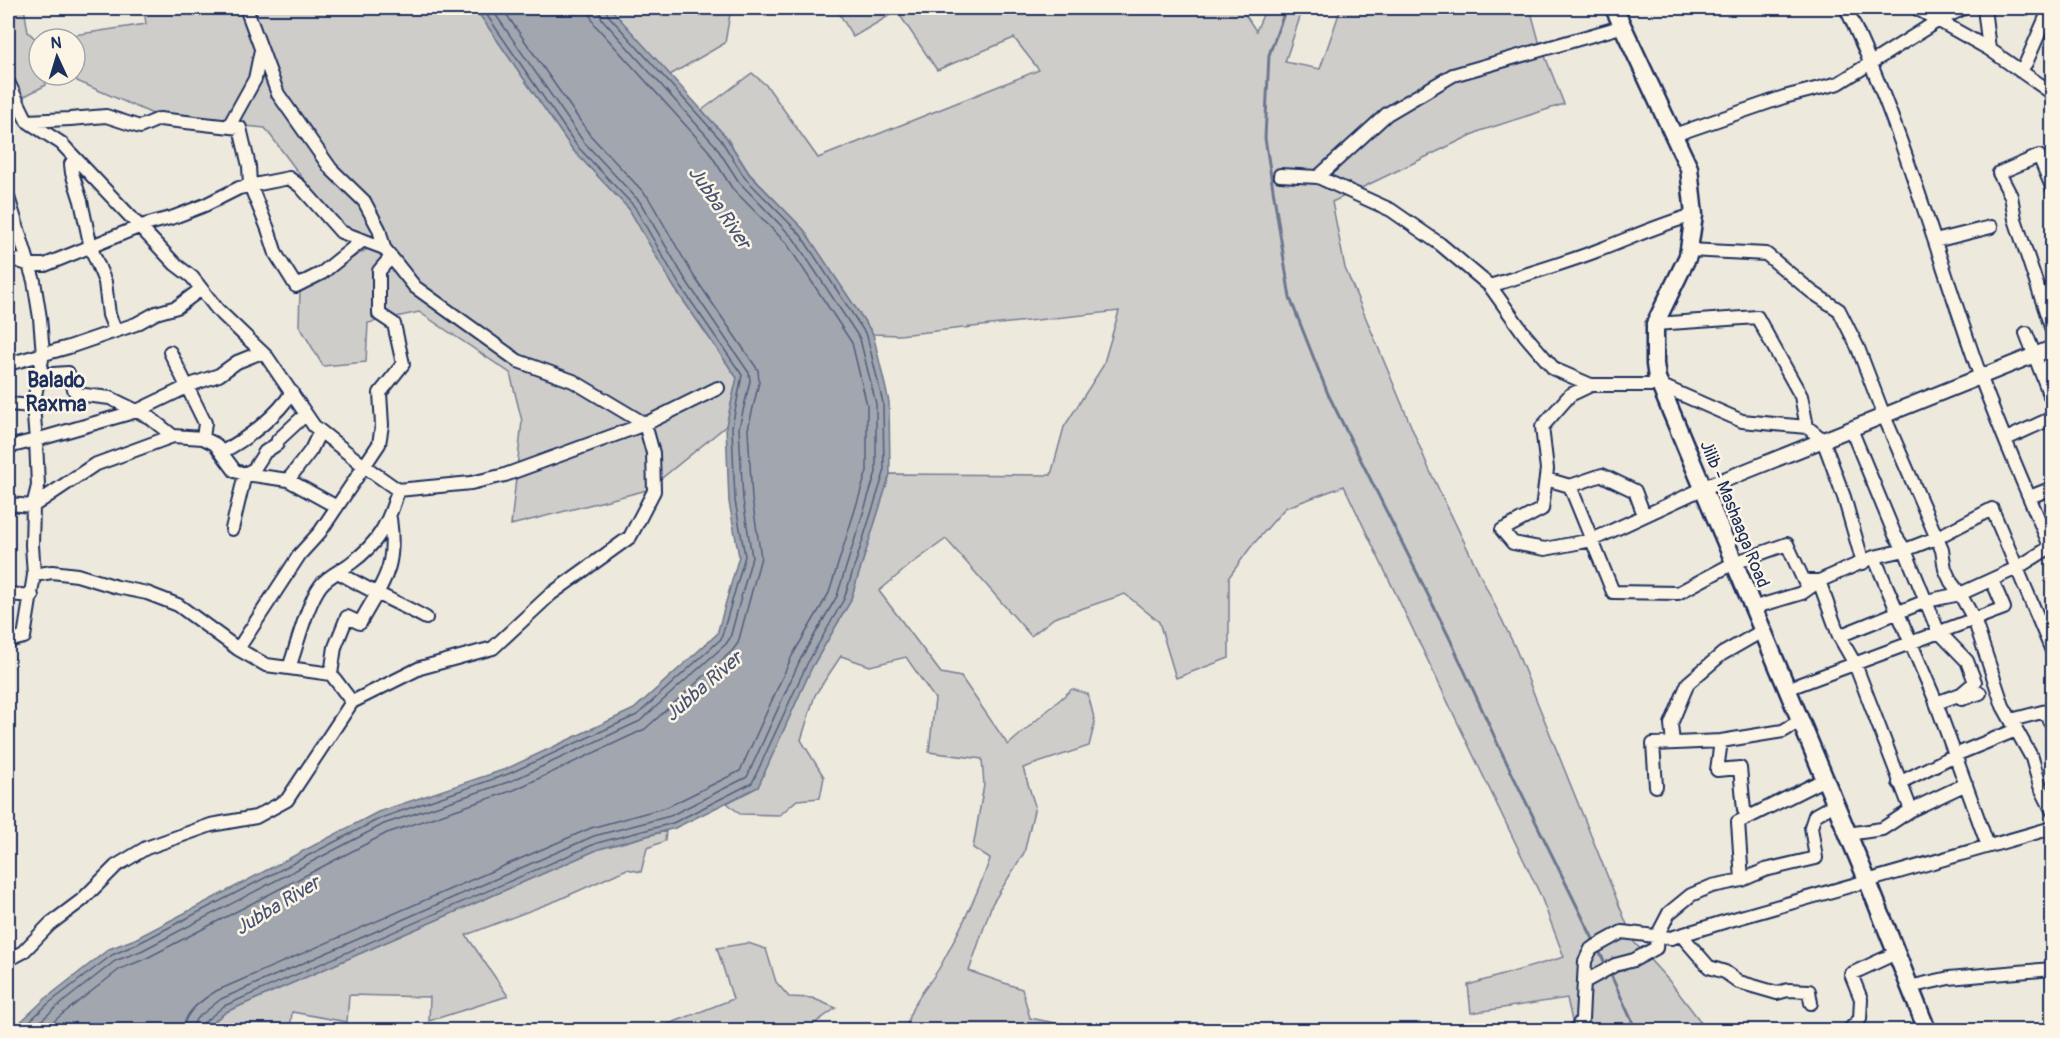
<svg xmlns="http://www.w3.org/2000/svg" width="2060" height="1038" font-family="Pangolin,sans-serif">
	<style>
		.green { fill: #cfcdca; stroke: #757e94; stroke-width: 1.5 }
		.water { fill: #a2a7af; stroke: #6c778f; stroke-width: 1.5 }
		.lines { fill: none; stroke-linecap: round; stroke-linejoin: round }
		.shore { stroke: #515f7e; stroke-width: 1.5 }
		.stream { stroke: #6c778f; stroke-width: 3 }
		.minor-casing { stroke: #1b2f5e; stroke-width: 16 }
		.tertiary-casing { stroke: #1b2f5e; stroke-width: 18 }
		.secondary-casing { stroke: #1b2f5e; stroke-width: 21 }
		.minor { stroke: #fcf5e5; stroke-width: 12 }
		.tertiary { stroke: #fcf5e5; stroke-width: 14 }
		.secondary { stroke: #fcf5e5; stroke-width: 16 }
		.labels { text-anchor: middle; stroke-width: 5; stroke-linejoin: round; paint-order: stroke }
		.street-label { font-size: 18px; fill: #1b2f5e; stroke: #fcf5e5 }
		.water-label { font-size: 20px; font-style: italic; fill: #445376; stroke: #fcf5e5 }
		.quarter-label { font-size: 21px; font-weight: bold; fill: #1b2f5e; stroke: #fcf5e5 }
	</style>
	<rect width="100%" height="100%" fill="#eee9dd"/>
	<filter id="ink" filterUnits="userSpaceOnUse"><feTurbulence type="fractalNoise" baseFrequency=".0167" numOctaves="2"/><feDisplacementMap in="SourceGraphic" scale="12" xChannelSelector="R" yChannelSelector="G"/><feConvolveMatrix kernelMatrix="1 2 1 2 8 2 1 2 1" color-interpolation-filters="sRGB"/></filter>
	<g filter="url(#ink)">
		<path class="green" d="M8 8H24L28 32 39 42V75H44L46 85 19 99 8 80Z
			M144 8H475L573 150 629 209 674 287 737 378 726 426 647 490 511 525 522 421 510 373 419 312 368 323 366 362 323 366 299 325 300 290 367 249 321 203 265 128 162 118 77 81 75 71V39H68L67 36 146 24Z
			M610 8H731L725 43 670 75Z
			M844 8H1241L1256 31 1266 8H1303L1285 62 1320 69 1341 8H1530L1539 41 1564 104 1480 131 1332 202 1345 268 1429 469 1515 647 1634 942 1671 983 1707 1030H1568L1572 1021 1567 998 1471 1013 1468 985 1564 957 1540 894 1344 486 1285 508 1250 548 1229 577V658L1176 678 1159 622 1125 594 1054 618 1031 636 946 539 910 565 879 591 941 673 961 677 1008 745 1072 689 1088 694 1095 722 1089 746 1023 768 1035 806 1024 853 992 904 969 971 1022 989 1030 1018 1091 1030H906C909 1003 928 988 941 965 960 930 977 896 990 859L973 848 984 785 982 759 929 752 935 699 906 657 870 666 841 656 815 695 801 740 824 777 820 798 797 800 780 815 740 814 727 803 758 787 812 667 850 602 890 474 1051 475 1064 427 1103 366 1119 311 899 335 873 334 804 230 749 173 726 137 702 110 752 73 767 86 818 158 1039 70 1014 38 937 70 897 11 853 37 838 11Z
			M666 831 665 841 647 848 641 872 627 869 558 900 466 935 508 996 429 1021 430 997 349 995 347 1022 292 1012 290 1030H203L226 1012 599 849Z
			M748 943 766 949 776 982 789 997 812 998 836 1008 808 1028 796 1030H636L661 1027 733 999 717 948Z"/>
		<path class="water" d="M475 8H610L726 137 749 174 804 230 873 334 889 402 890 474 850 602 812 667 758 787 675 828 599 849 226 1012 203 1030H12L45 999 109 949 135 939 378 812 506 769 634 709 717 634 739 556 729 502 726 426 737 378 674 287 629 209 573 150Z"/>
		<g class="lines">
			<path class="shore" d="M20 1030 49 1003 112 955 137 944 381 818 508 774 637 715 721 639 745 556 735 501 732 427 742 375 679 284 634 206 577 146 482 8
				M31 1030 54 1009 115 961 141 951 384 824 511 781 640 721 726 644 730 638 752 557 743 500 739 428 750 381 749 373 685 279 640 202 583 141 491 8
				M44 1030 60 1016 120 969 145 959 387 833 514 790 645 729 732 651 738 643 761 557 752 499 748 429 759 382 758 370 693 275 648 197 590 135 502 8
				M183 1030C184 1012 202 1000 216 991L591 828 667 807 740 771 792 656 829 593 867 471V405L852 343 787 244 732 188 708 150 595 25 591 17 589 8
				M192 1030 196 1019 221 999 594 836 670 816 747 777 800 660 837 596 876 472V404L860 339 794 239 739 182 715 145 602 19 598 8
				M200 1030 202 1024 224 1006 597 843 673 823 752 783 807 664 844 599 884 473 883 403 867 336 800 234 745 178 721 140 607 14 606 8"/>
			<path class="stream" d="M1286 8 1269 55 1265 138 1290 298 1328 394 1449 637 1501 751 1595 943
				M1598 949 1607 967
				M1610 973 1636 1030"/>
			<defs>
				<path id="minor" d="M1846 8C1902 126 1936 252 1980 375 2001 434 2028 493 2052 551
					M1916 8 1989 49 2052 93
					M1984 8 1989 49
					M2020 71 2026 63 2050 8
					M8 82 27 121 61 143 175 264 192 277 217 309 267 357 314 426 364 466 398 490 471 483 505 475 645 424 718 388
					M27 121 70 119 106 116 140 127 159 119 240 128 249 166 250 185 268 229 276 254 296 286 322 273 363 240
					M229 126 255 79 261 50
					M1674 135 1784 97 1839 83 1939 20 1964 8
					M75 158 71 164 72 173 81 201 91 248 105 282 109 315 115 330
					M1280 175 1318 177 1391 210 1440 244 1490 286 1525 335 1554 369 1591 385H1660L1742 421 1807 427 1823 440 1844 497 1863 563
					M1318 177 1387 114 1453 75 1624 26
					M2052 187 2039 156 1999 173 2011 196 2015 219 2052 330
					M8 197 34 281 40 318 43 354 33 406 36 440 38 486 33 506 32 545 34 575 24 637 8 641
					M1935 241 1991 227
					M1689 250 1766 254 1812 292 1839 310 1858 348 1884 416 1942 550 1945 569 1951 582 1960 594 1974 619 2003 706 2032 758 2040 786 2052 810
					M8 261 16 260 30 265H45L141 226 174 217 205 205 239 188 289 178 300 186 341 232 384 248
					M1490 286C1526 274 1563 264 1599 250 1631 238 1660 224 1694 215
					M1655 324 1757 317 1801 396 1807 427
					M2026 333 2052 401
					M170 352 205 423 203 438
					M8 364 69 347 136 324 156 313 177 307 201 289
					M38 375 68 373 76 394 110 398 149 417 173 436
					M1591 385 1570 395 1542 427 1547 469 1542 509 1502 530 1513 543 1545 549 1592 540 1704 488
					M8 404 33 406
					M1851 429 1895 535 1905 550 1938 631 1967 661 1975 682 1961 694 1962 699 1980 693
					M2006 439 2052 418
					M8 447 36 440 137 411 193 384 219 375 237 362 262 352
					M222 452C247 439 278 415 292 392
					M1546 479 1570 486 1613 592 1678 593 1734 563 1787 544 1804 581H1819L1839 636 1855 664 1911 810
					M288 480 311 450 320 431
					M1570 486 1602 475 1635 491 1644 515
					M2030 497 2052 488
					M8 504 33 506 94 465 173 436 203 438 215 444 235 471 245 474 288 480 337 507
					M232 529 245 474 254 469 265 452 277 444 278 440 306 414
					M1874 557 1934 697 1988 846
					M338 572C367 590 397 602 426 618
					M34 575 52 572 77 575 117 587 147 593 178 605 238 649 266 665 289 668C297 646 307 603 321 585 328 576 342 570 351 563 379 543 389 522 398 490
					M8 594 32 596
					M1752 608 1802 593 1819 581 1874 557 1905 550 1936 538 1992 509 2052 651
					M1839 636 1926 601 1960 594 2017 568 2052 546
					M238 649 285 577 300 554 320 532 379 444 382 425 380 393 403 364 394 324 379 314V271L391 257
					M289 668 331 674 352 702
					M331 674 335 647 347 617 360 623C383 581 397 570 390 518
					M1787 689 2004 608 1992 580
					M1936 703 1961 694
					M1721 741 1717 770 1740 768 1744 810 1751 816 1738 822 1742 880
					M1673 743 1671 724 1688 683 1722 654 1762 631
					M1899 783 1955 755 2016 730 2015 719 2046 711 2049 721 2052 720
					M1656 786 1653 744 1721 741 1783 731 1800 721
					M1751 816 1825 779
					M1848 834 1882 829 1911 810 1966 784
					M1682 936 1709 967 1725 972 1739 982 1777 993 1788 990 1809 991 1811 1003
					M8 960 23 952 50 924 82 900 116 866 146 848 211 825 256 817 287 800 352 702 420 668 493 648 551 594 630 537 654 491 653 453 645 424 573 381 518 361 415 287 384 248 379 229 364 201 331 169 278 94 246 8
					M1584 982 1615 965 1634 960 1656 948 1657 936 1669 913 1691 895 1712 886 1742 880 1765 870 1816 858 1811 827 1815 815 1835 804
					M1909 987 1949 978 2052 969
					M1576 1030 1582 1019 1585 961 1591 949 1622 932 1671 938 1727 921 2052 828
					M1849 1030 1860 1019 1861 999 1851 974 1896 953"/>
				<path id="tertiary" d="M1704 488 2052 348"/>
				<path id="secondary" d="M1614 8 1689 168 1694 215 1688 256 1655 324V364L1657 378 1868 882 1927 1030"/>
			</defs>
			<use href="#minor" class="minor-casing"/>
			<use href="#tertiary" class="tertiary-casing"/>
			<use href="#secondary" class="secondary-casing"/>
			<use href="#minor" class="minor"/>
			<use href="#tertiary" class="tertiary"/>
			<use href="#secondary" class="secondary"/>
		</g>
	</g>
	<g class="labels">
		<g class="street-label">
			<text transform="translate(1735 514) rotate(68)" y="6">Jilib - Mashaaga Road</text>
		</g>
		<g class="water-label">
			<text transform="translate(720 207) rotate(56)" y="7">Jubba River</text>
			<text transform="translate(703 686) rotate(-41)" y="7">Jubba River</text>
			<text transform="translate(277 905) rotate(-31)" y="7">Jubba River</text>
		</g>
		<g class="quarter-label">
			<text x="56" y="387">Balado<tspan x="56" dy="24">Raxma</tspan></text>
		</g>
	</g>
	<rect width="2060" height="1038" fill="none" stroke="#fcf5e5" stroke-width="30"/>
	<rect x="15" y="15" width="2030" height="1008" fill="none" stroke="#1b2f5e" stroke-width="2" filter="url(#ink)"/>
	<g transform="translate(57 57) rotate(356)"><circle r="28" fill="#fcf5e5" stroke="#a2a6af" stroke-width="1.5"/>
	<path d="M0-4.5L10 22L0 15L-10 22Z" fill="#1b2f5e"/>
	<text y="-9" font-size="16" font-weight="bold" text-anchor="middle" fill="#1b2f5e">N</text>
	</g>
</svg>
